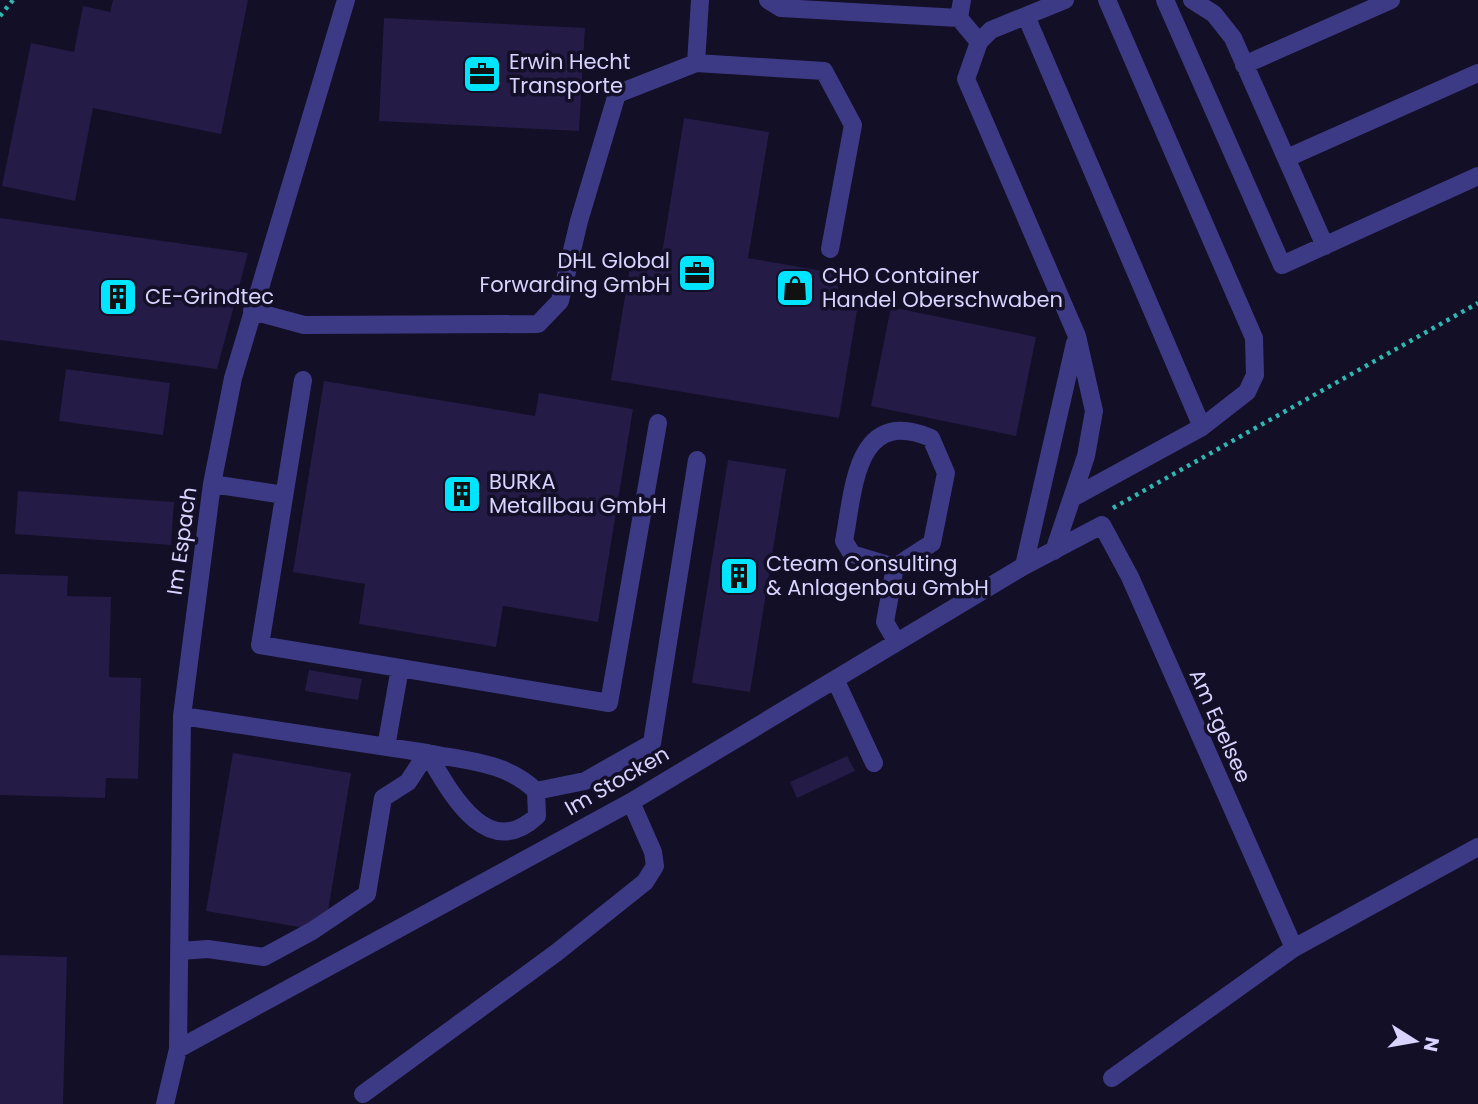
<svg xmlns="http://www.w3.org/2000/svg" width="1478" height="1104" font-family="Poppins,sans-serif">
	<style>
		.building { fill: #241b47 }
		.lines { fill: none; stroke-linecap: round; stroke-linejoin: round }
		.path { stroke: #2fb8b0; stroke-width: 4.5; stroke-dasharray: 3.5 5; stroke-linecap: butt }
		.minor { stroke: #3d3a85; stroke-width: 18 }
		.labels { text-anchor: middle; stroke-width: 7; stroke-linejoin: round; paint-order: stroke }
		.poi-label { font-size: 21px; fill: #d9d4ff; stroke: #130f26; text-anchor: start }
		.street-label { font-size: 21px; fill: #d9d4ff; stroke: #130f26 }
	</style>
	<rect width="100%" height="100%" fill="#130f26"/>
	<path class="building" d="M113 0H248L221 134 93 108 75 201 2 186 31 43 74 52 83 6 110 12Z
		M384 18 585 28 579 131 379 121Z
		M684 118 769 132 748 258 840 274 837 295 859 299 839 418 611 380 631 261 660 266Z
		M0 218 248 253 217 369 0 340Z
		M891 307 1036 337 1016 436 871 406Z
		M66 369 170 383 163 435 59 421Z
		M324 381 535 416 539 393 633 409 598 622 503 606 496 647 359 624 365 584 293 572Z
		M728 460 786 469 750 692 692 683Z
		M18 491 174 502 171 545 15 534Z
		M0 574 68 576 67 596 111 597 109 677 141 678 138 779 106 778 105 798 0 795Z
		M309 670 362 679 358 700 305 691Z
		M233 753 351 773 328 911 305 928 206 911Z
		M847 756 855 771 797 798 790 782Z
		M0 955 67 957 63 1104H0Z"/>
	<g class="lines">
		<path class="path" d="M0 16 13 0
			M1113 508 1478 303"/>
		<path class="minor" d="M768 0 781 8 959 18 979 42
			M1165 0 1282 265 1478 176
			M1192 0 1214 14 1233 38 1325 246
			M1026 16 1202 427
			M959 18 962 0
			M696 63 824 71 853 125 830 249
			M1244 65 1391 0
			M1287 158 1478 73
			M252 311 304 325 538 324 560 301 579 221 617 94 696 63 700 0
			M303 380 260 645 400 668
			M212 484 284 495
			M1074 497 1202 427 1247 392 1255 375 1254 338 1107 0
			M1054 551 1086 456 1094 411 1077 336 966 79 979 42 991 30 1065 0
			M1024 566 1075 343
			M895 567 852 554 844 541C854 489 855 406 931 438L946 473 932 543 895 567 885 622 896 641
			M836 681 874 763
			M386 747 400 668 609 703 658 423
			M536 791 585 781 652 743 697 460
			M180 951 208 949 264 957 312 931 367 894 383 798 408 782 427 753C466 761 507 762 536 791L537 816C487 863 450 792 427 753L182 716
			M178 1049 631 802 1024 566 1102 525 1130 577 1294 948
			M1112 1078 1294 948 1478 847
			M363 1094 556 953 645 882 655 866 653 852 631 802
			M165 1104 178 1049 182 716 212 484 233 378 346 0"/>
	</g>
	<defs>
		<symbol id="office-square" viewBox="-11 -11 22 22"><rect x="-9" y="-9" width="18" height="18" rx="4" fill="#00e5ff" stroke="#130f26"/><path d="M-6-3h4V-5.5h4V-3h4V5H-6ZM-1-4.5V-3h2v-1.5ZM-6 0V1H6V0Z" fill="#111"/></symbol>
		<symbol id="shop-square" viewBox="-11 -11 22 22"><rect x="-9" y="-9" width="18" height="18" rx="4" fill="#00e5ff" stroke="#130f26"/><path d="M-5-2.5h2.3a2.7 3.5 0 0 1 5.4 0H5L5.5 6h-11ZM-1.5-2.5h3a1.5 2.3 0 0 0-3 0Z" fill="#111"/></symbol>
		<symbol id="building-square" viewBox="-11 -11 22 22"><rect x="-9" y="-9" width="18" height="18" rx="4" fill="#00e5ff" stroke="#130f26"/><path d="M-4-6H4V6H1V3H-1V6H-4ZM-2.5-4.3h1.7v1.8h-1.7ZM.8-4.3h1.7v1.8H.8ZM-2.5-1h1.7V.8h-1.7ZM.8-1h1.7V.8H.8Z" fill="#111"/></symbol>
	</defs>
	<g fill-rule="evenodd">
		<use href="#office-square" x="460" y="52" width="44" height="44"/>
		<use href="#office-square" x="675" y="251" width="44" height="44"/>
		<use href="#shop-square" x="773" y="266" width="44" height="44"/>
		<use href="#building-square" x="96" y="275" width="44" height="44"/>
		<use href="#building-square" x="440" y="472" width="44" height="44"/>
		<use href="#building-square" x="717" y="554" width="44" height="44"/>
	</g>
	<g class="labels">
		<g class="poi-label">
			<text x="509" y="69">Erwin Hecht<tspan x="509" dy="24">Transporte</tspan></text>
			<text x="670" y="268" text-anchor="end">DHL Global<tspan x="670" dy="24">Forwarding GmbH</tspan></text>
			<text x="822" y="283">CHO Container<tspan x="822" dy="24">Handel Oberschwaben</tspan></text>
			<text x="145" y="304">CE-Grindtec</text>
			<text x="489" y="489">BURKA<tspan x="489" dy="24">Metallbau GmbH</tspan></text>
			<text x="766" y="571">Cteam Consulting<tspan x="766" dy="24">&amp; Anlagenbau GmbH</tspan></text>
		</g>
		<g class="street-label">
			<text transform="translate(182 541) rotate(-82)" y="7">Im Espach</text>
			<text transform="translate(1220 726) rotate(66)" y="7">Am Egelsee</text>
			<text transform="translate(617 781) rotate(-30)" y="7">Im Stocken</text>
		</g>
	</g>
	<g transform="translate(1415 1041) rotate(101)" stroke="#130f26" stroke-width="5" paint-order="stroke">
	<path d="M0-5L12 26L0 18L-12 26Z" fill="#d9d4ff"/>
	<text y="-10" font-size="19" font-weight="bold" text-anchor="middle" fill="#d9d4ff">N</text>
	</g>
</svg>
